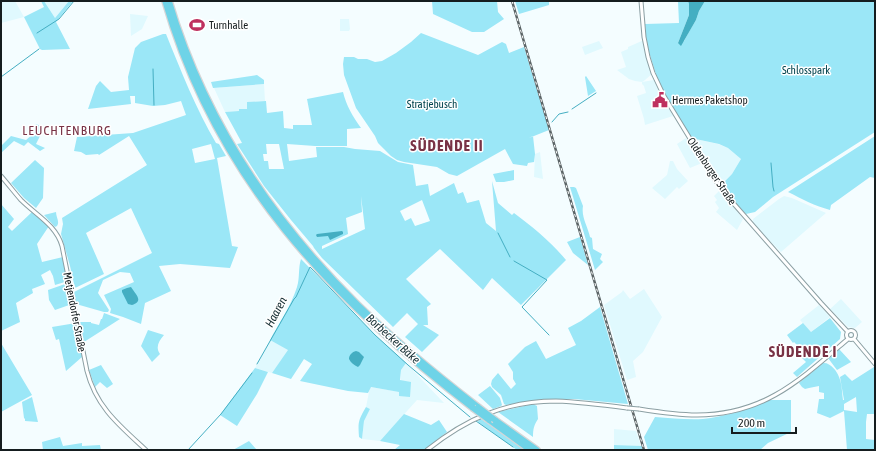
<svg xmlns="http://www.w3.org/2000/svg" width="876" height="451" font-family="'Asap Condensed',sans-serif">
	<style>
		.built { fill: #e0f9fe }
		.green { fill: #9be7f7; fill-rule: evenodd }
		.water { fill: #44aec2 }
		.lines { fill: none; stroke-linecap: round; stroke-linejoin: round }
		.stream { stroke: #44aec2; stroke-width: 1 }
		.minor-casing { stroke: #8b9fa3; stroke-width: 5 }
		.highway-casing { stroke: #d5d6d7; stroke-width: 8 }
		.minor { stroke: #fff; stroke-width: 3 }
		.highway { stroke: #6ed3e7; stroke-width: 5.5 }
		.rail-casing { stroke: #5b6466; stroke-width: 2.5 }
		.rail { stroke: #fff; stroke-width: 1; stroke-dasharray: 3; stroke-linecap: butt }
		.minor-bridge-casing { stroke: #8b9fa3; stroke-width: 5; stroke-linecap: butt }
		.highway-bridge-casing { stroke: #d5d6d7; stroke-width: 8; stroke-linecap: butt }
		.minor-bridge { stroke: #fff; stroke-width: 3 }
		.highway-bridge { stroke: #6ed3e7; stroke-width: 5.5 }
		.labels { text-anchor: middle; stroke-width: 3; stroke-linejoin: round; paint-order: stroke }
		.poi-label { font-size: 11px; fill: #151d1f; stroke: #fff; text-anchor: start }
		.park-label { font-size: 11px; fill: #00434d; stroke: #fff }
		.street-label { font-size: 11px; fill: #151d1f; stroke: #fff }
		.water-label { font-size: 12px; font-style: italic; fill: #183035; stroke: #fff }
		.quarter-label { font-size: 13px; letter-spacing: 1px; fill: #783245; stroke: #fff }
		.district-label { font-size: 15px; font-weight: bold; letter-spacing: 1px; fill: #783245; stroke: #fff }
	</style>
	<rect width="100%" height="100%" fill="#f4fdff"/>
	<path class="built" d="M1 1H15L24 17 1 23V30Z
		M44 1H69L55 18Z
		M130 14 148 16 142 29 131 36Z
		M340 19H349L350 29 349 31H340Z
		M644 40 653 73 645 80 642 82 635 81 629 79 617 70 626 67 621 52 628 49V47Z
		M599 41 603 48 585 55 582 47Z
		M654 80 673 116 645 125 644 119 637 96 646 93 644 86 642 84V82Z
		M264 84 265 101 248 102V109H239V111L225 112 214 88Z
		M686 138 702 163 690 168 677 144Z
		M691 138 718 144 728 148 741 159 732 174 720 185Z
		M540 152 543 179 534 177 535 154Z
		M670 161H673L677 169 688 181 679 189 677 187 665 199 652 188 667 175Z
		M720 190 743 219 737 230 716 212 719 208 715 202 717 200 714 196Z
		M784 196 792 198 826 213 781 252 763 234 753 222V219L762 212 779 199Z
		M644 289 662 317 643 352 633 361 636 377 627 380 604 305 622 292 623 290 630 299Z
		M841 299 862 322 855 328 848 327 830 309Z
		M819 305 830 317 811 332 800 320Z
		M270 340 289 350 272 373 255 368Z
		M406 363 444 403 417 400 380 441 362 439 364 421 370 409 366 407 370 387 400 392V396L401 370Z
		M614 429 636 431 641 446 614 445Z"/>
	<path class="green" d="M41 1H44L55 18 69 1H73L56 22 70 49 42 50 40 49 24 17 44 7Z
		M432 1H497L498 12 504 19 484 32H472L433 14Z
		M515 1H551L549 2V5L519 14Z
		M678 1H688L689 4V15L678 43 684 41 689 32 696 20 699 11 705 1H875V132L773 197 755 212 746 214 737 205 721 185 732 174 741 159 728 148 719 144 691 138 681 123 659 84 649 52 646 37 645 24 679 23Z
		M421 33 478 55 502 42 506 44 509 53 524 47 549 130 529 138 533 136 535 154 534 162 528 163 527 166 513 164 505 149 457 176 449 174 437 167 404 162 397 160 391 156 378 143 375 136 356 108 344 75 343 64 344 57H354L358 59H367L375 62 382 61 396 53 411 42Z
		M163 34H166C181 71 196 109 216 143L219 144 226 156 217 158 232 246 238 247 230 268 180 264 159 266 171 291 145 303 141 324 123 317 110 313 111 309 104 295 134 282 130 273 120 272 103 280 98 293 109 310 108 312H104L76 304 74 292 152 253 131 208 86 233 104 274 75 288 70 266 61 234 63 224 62 218 147 165 129 136 99 155 98 154 86 155 81 152 74 151 77 137 133 133 186 115 181 101 165 105 153 106 135 103V96H130L131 104 88 109 96 86 100 81 111 92 129 90 128 77 135 48 141 42ZM211 144 215 159 195 163 192 149Z
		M257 75 264 80V84L213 88 211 82Z
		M586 76 596 91 588 96 585 77Z
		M343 92C346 105 353 117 361 128L347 129V146H315L287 144 289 161 317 157 316 147H344L355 149 380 151 398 162 413 165 416 186 428 184 430 196 454 183 458 194 463 192 467 203 479 200 486 223 496 231 492 181 498 203 512 215 514 213C533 227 551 242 566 260L521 305 492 278 483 290 440 249 406 279 431 304 427 307 428 325H423L439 335 422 352 405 337 418 324 407 313 393 327 322 258 314 248 313 246 291 220 264 186 237 144 242 143 225 112 239 111V109H247V102L266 101 267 113 283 111 284 128 293 129V125H312L307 99ZM266 144H279L284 169H269L268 161H264L263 154H267ZM361 196 365 229 322 249V246L348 234 346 218 362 212ZM422 200 430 221 415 226 411 218 405 221 400 211Z
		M36 124 41 126 38 135 40 136 36 144 45 148 40 151 28 142 24 146 14 141 1 153V146L11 136 26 140 33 134Z
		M875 136V178L870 177 831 205 830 210C815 206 802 199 788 192Z
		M35 160 44 168 43 198 36 208 24 198 11 183Z
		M514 170V180L504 182H496L493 174Z
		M570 187H574L576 188 583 206C581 217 588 227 590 237L592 238 593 249 602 254 600 259 603 262 595 270Z
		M1 204 14 219 8 227 12 231 32 212 49 226 37 244 42 262 63 257 68 281 55 285 53 276 50 270 41 275 45 284 32 289 33 293 16 303 20 322 1 331Z
		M56 212C56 217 60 222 57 226L55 227 44 215Z
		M580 237 588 265 573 253 567 242Z
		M301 259 375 335 406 363 401 370 400 380 411 382 410 397 399 396V392L371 387 368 393 348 391 300 381 312 364 304 359 291 379 272 373 288 350 270 340C279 323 291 306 297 287 300 278 298 268 301 259Z
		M68 283 72 304 55 310 49 300 48 290Z
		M600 307 628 404 574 399H544L506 405 504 404 501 395 492 387 491 384 492 380 498 373 511 389 516 384 513 379V372L508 364 525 347 536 341 546 359 576 345 568 328 581 321Z
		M104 313 120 319 84 342 79 322H91V323L99 325 101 319H102Z
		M830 318 841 332 840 339 797 377 793 373 806 362 802 358 807 354 801 348 802 347 800 344 797 345 794 342 793 343 787 335 803 323 811 332Z
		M76 323 82 357 66 371 59 339 56 340 52 327Z
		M148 330 164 335C159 341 155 347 160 354L152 362 141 346Z
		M1 343 32 395 1 412Z
		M839 349 851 362 837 370 828 358Z
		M823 363C830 362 837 371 839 377 842 384 842 393 843 400H844L840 377 845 374 852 381 874 367 875 369V414H867L866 422V439L875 440V450H847L844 411 830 418 817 413 819 399H824V393L819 392V386L809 388 805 389 802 387 799 383ZM856 397 857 412 844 410V404Z
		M101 365 113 384 107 388 100 382 95 387 89 370Z
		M255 368 268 372 257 394 237 426 220 415Z
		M490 386 500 398 502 405 501 406 493 409 478 395Z
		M32 397 38 422 25 421V419L24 418 22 402Z
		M769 400H791V432L768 443 760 450H648L644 437 655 417C671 418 687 420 703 419 726 417 748 409 769 400Z
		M533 404 537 406 538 419C534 425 533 429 533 437L498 412Z
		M366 407 370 409 364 421 362 439 359 437C358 422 358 421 366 407Z
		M404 414 431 425 439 420 447 432 424 450H394L400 445 380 441Z
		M479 419H481L526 450H517L478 422Z
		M60 437 63 446 82 443V446L100 445 101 450H43L42 442Z
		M249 441 257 450H233Z
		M614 445 642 446 643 450H614Z"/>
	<path class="water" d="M688 1H705L699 11 696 20 681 46 678 43 689 15V4Z
		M342 231 343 232V234L330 240 328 236 317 237 316 235 317 234Z
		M131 287C136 295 144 301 132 305L128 304 122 292V290L127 288Z
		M356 351 359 352 364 357 360 365 358 367C354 365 351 363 349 359 349 355 352 352 356 351Z"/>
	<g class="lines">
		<path class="stream" d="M37 33 59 19 74 1
			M153 69 154 105
			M1 77 39 49
			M572 109 596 93
			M552 122 559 114 568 112
			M771 163 773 187 774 191
			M498 233 510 257
			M514 261 547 280 522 307 549 335
			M257 364 294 299 296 297 310 267 375 335 408 365 470 417
			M476 421 513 447
			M188 450 221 414 252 373"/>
		<defs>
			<path id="minor" d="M641 1 644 37 648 57 653 73 664 96 703 160 715 180 734 204 821 303 848 332
				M1 176C8 184 14 192 21 200 36 215 56 225 62 246L87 371C96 407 120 426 146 450
				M846.5 335a4.5 4.5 0 1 1 9 0a4.5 4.5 0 1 1-9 0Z
				M854 339 875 364
				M639 409C658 412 678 415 697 415 764 415 800 380 848 339
				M427 450C466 419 505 401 556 401 580 402 604 405 627 408"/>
			<path id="highway" d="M165 1C216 178 331 299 473 408
				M169 1C204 119 271 219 358 305 396 342 437 375 478 407
				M489 420 530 450
				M495 420 537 450"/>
		</defs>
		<use href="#minor" class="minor-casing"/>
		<use href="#highway" class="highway-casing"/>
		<use href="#minor" class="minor"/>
		<use href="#highway" class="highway"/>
		<defs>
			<path id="rail" d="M512 1 644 450"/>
		</defs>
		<use href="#rail" class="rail-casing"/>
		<use href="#rail" class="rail"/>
		<defs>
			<path id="minor-bridge" d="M627 408 639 409"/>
			<path id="highway-bridge" d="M478 407 495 420
				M473 408 489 420"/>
		</defs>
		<use href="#minor-bridge" class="minor-bridge-casing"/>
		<use href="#highway-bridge" class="highway-bridge-casing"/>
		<use href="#minor-bridge" class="minor-bridge"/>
		<use href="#highway-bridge" class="highway-bridge"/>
	</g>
	<defs>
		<symbol id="stadium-bare" viewBox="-9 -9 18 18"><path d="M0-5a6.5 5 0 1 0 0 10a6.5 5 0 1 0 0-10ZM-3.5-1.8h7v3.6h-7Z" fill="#be305f" stroke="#fff" stroke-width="2.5" paint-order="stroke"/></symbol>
		<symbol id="civic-bare" viewBox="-9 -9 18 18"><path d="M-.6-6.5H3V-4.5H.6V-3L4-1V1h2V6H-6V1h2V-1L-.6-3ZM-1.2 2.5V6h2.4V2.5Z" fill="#be305f" stroke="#fff" stroke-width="2.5" paint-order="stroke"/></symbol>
	</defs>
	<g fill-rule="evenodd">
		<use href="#stadium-bare" x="186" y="14" width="22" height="22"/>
		<use href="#civic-bare" x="649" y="89" width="22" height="22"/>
	</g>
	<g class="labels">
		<g class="poi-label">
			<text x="209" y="29">Turnhalle</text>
			<text x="672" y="104">Hermes Paketshop</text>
		</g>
		<g class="park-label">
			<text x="806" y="74">Schlosspark</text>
			<text x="432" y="108">Stratjebusch</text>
		</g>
		<g class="street-label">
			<text transform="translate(712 171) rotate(56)" y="4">Oldenburger Straße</text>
			<text transform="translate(75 312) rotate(79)" y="4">Metjendorfer Straße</text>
		</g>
		<g class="water-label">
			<text transform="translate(276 312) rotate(-62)" y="4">Haaren</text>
			<text transform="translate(393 339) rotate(42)" y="4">Borbecker Bäke</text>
		</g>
		<g class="quarter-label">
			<text x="67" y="135">LEUCHTENBURG</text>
		</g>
		<g class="district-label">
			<text x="447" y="151">SÜDENDE II</text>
			<text x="803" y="357">SÜDENDE I</text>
		</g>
	</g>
	<rect width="876" height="451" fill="none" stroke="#151d1f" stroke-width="4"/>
	<path d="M732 427v6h64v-6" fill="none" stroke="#151d1f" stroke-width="2"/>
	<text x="738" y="427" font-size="12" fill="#151d1f" stroke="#ffffff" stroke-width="3" paint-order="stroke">200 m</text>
</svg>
